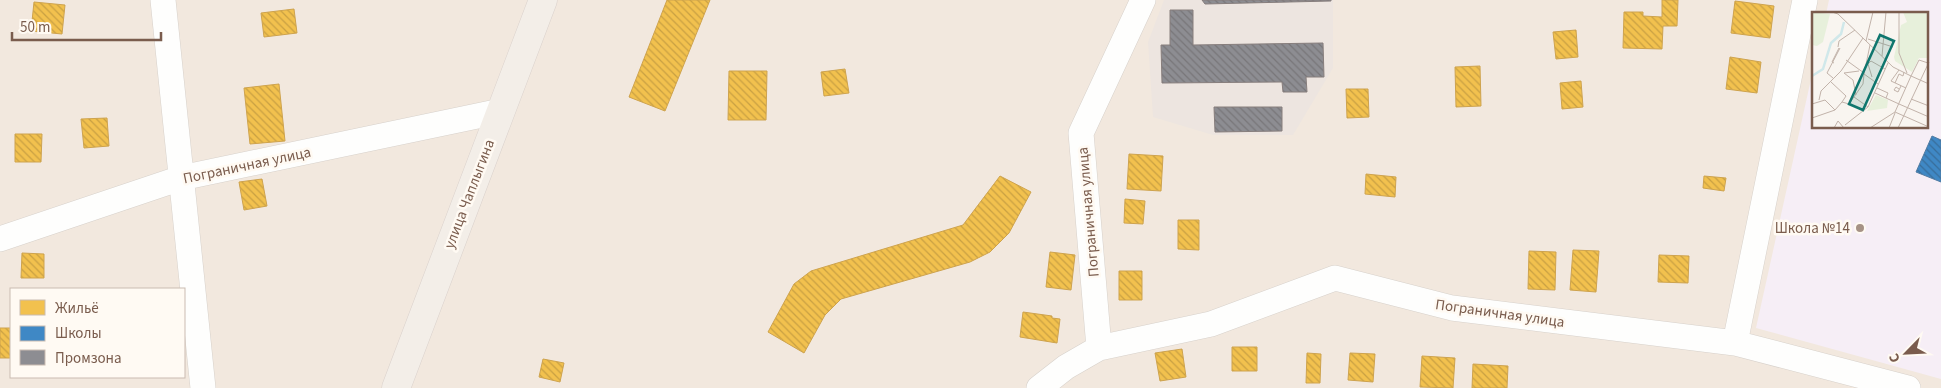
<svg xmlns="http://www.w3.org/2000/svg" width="1941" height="388" font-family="'Source Sans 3',sans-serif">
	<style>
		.residential { fill: #f2e8de; fill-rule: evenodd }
		.industrial { fill: #ede5e0 }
		.education { fill: #f6eef6 }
		.homes { fill: url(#homes-back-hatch); stroke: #cea34e }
		.schools { fill: url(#schools-back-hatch); stroke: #517ba1 }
		.industry { fill: url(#industry-back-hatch); stroke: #877e7d }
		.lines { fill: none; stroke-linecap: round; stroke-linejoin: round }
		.minor-casing { stroke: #d7d1cb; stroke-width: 26 }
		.major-casing { stroke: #dad1cc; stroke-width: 29 }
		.minor { stroke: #fefefd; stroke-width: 25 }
		.major { stroke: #f3eee8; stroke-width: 28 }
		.poi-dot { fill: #a69286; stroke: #fffaf3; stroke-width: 2 }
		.labels { text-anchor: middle; stroke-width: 5; stroke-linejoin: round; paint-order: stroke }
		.street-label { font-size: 15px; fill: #7a5c4d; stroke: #fffaf3 }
		.poi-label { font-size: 15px; fill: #7a5c4d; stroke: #fffaf3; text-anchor: end }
		.inset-river { fill: none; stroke: #d0e8ea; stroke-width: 2.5 }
		.inset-road { fill: none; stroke: #c2b3aa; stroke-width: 1 }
		.view { fill: #0f766e; fill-opacity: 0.15; stroke: #0f766e; stroke-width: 2.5 }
		.inset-edge { fill: none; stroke: #7a5c4d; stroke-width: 2.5 }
	</style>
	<defs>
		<pattern id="homes-back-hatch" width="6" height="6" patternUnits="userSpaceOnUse" patternTransform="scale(1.25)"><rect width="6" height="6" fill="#f2c14e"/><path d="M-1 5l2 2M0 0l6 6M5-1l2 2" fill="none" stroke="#c9a043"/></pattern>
		<pattern id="schools-back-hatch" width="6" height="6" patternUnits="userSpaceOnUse" patternTransform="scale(1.25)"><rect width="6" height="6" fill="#3f88c5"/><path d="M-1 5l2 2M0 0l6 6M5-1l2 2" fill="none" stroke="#386d9a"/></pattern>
		<pattern id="industry-back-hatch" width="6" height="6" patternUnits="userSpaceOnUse" patternTransform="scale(1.25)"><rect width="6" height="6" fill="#8d8d92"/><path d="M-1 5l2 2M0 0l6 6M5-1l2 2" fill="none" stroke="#787679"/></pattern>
	</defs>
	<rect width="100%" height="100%" fill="#f9f5f0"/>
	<path class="residential" d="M0 0H1941V388H0ZM1814 14H1927V128H1814ZM11 289H184V377H11Z"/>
	<path class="industrial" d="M1164 0H1333V68L1293 135H1213L1153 117 1148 42Z"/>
	<path class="education" d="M1829 0H1941V379L1756 328 1813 70 1814 128H1927V14H1826Z"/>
	<path class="homes" d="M667 0H710L665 111 629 97Z
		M1662 0H1678L1677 26H1663L1662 49 1623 48 1624 12H1643V16L1662 17Z
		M1735 1 1774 6 1770 38 1731 33Z
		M34 2 65 5 62 34 31 31Z
		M294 9 297 33 264 37 261 13Z
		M1576 30 1578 57 1556 59 1553 32Z
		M1730 57 1761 62 1757 93 1726 89Z
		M1480 66 1481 106 1456 107 1455 67Z
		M845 69 849 93 824 96 821 72Z
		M729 71H767L766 120H728Z
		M1581 81 1583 107 1562 109 1560 83Z
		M279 84 285 141 250 144 244 88Z
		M1346 89H1368L1369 117 1347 118Z
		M107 118 109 146 84 148 81 119Z
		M15 134H42L41 162H15Z
		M1129 154 1163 156 1161 191 1127 189Z
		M1366 174 1396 177 1395 197 1365 194Z
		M1000 176 1031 192 1009 233 990 252 970 262 841 299 825 315 804 353 768 332 794 284 811 271 963 225Z
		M1704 176 1726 178 1724 191 1703 188Z
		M262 179 267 206 244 210 239 182Z
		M1125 199 1145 201 1143 224 1124 223Z
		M1178 220H1199V250L1178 249Z
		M1573 250 1599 251 1596 292 1570 290Z
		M1529 251 1556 252 1555 290 1528 289Z
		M1050 252 1075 255 1071 290 1046 287Z
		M22 253 44 254V278H21Z
		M1659 255 1689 256 1688 283 1658 282Z
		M1119 271H1142V300H1119Z
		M1023 312 1052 316V318L1060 319 1057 343 1020 337Z
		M0 328H11V358H0Z
		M1232 347H1257V371H1232Z
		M1182 349 1186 377 1160 381 1155 353Z
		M1307 353 1321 354 1320 383H1306Z
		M1350 353 1375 354 1373 382 1348 380Z
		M1422 356 1455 358 1453 388 1420 387Z
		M543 359 564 363 560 382 539 377Z
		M1473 364 1508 366 1507 388H1472Z"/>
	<path class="schools" d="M1932 136 1941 140V182L1916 172Z"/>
	<path class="industry" d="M1202 0H1331V1L1205 4Z
		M1170 10H1193V45L1323 43 1324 77H1306L1307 92H1283L1282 82 1162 83 1161 45H1170Z
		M1214 107H1282V131L1215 132Z"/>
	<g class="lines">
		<defs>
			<path id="minor" d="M163 0 203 388
				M1143 0 1081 133 1099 348 1211 324 1335 278 1452 308 1735 343 1908 388
				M0 239 181 178 501 111
				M1735 343 1805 0
				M1039 388 1066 367 1099 348"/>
			<path id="major" d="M396 388 543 0"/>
		</defs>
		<use href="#minor" class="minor-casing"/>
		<use href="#major" class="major-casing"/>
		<use href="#minor" class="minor"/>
		<use href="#major" class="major"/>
	</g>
	<circle class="poi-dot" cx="1860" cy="228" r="5"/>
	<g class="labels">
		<g class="street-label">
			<text transform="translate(247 165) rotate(-12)" y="5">Пограничная улица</text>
			<text transform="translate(469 194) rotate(-69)" y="5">улица Чаплыгина</text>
			<text transform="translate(1088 212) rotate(-95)" y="5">Пограничная улица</text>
			<text transform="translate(1500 313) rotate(8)" y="5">Пограничная улица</text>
		</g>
		<g class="poi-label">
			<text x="1850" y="233">Школа №14</text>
		</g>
	</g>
	<g transform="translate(1812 12)">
		<rect width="116" height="116" fill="#f9f5f0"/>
		<path d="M91 0H116L117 46H107L100 60 83 49 82 45 89 13 95 10ZM64 83 76 88 75 96 55 99Z" fill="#e7f0db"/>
		<path d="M0 0 18 2 11 30 5 34 0 33Z" fill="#e7f0db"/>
		<path class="inset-river" d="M0 64 11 57 19 31 29 22 32 10"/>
		<path class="inset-road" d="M20 0 26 2 81 55 99 64 83 100 117 115M87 0V41L95 61M56 27 81 35M54 29 61 0M26 35 27 29 43 18M70 44 74 0M34 48 52 61M22 51 20 50 27 36M116 51 107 48 99 64 117 72M87 58 79 69 94 76M32 61 41 68 44 83M32 61 47 59M52 62 58 33M60 65 56 52 59 49 73 57M21 66 15 61 28 36M19 70 34 84 30 90M83 71 87 62 91 64 92 60M65 76 76 81 74 86M87 77 84 75 82 78 86 80 89 74M63 81 87 92M42 85 56 95M99 87 117 94M7 88 9 79 29 59 51 26M0 92 13 88 23 98M87 92 117 105M0 106 23 98 30 90 37 92 51 72 52 62 66 72M33 113 56 95 76 51M22 116 26 109 32 116M58 116 83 100M77 116 83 101M86 116 117 50"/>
		<path class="view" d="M68 23 82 29 51 98 37 92Z"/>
		<rect width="116" height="116" class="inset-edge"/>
	</g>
	<rect x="10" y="288" width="175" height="90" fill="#fffaf3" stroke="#cabbb1"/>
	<rect x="20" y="300" width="25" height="15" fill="#f2c14e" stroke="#cabbb1"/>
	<text x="55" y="313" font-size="15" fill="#7a5c4d">Жильё</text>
	<rect x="20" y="326" width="25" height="15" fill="#3f88c5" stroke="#cabbb1"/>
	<text x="55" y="338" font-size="15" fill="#7a5c4d">Школы</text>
	<rect x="20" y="350" width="25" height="15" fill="#8d8d92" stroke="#cabbb1"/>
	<text x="55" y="363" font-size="15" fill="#7a5c4d">Промзона</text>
	<g transform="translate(1906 353) rotate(246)" stroke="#fffaf3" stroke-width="4" paint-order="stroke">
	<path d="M0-4L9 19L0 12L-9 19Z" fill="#7a5c4d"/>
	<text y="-8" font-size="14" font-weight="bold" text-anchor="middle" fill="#7a5c4d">С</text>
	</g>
	<path d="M12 32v8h149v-8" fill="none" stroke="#7a5c4d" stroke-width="2.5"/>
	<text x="20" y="32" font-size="15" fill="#7a5c4d" stroke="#fffaf3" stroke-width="4" paint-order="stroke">50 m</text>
</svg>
